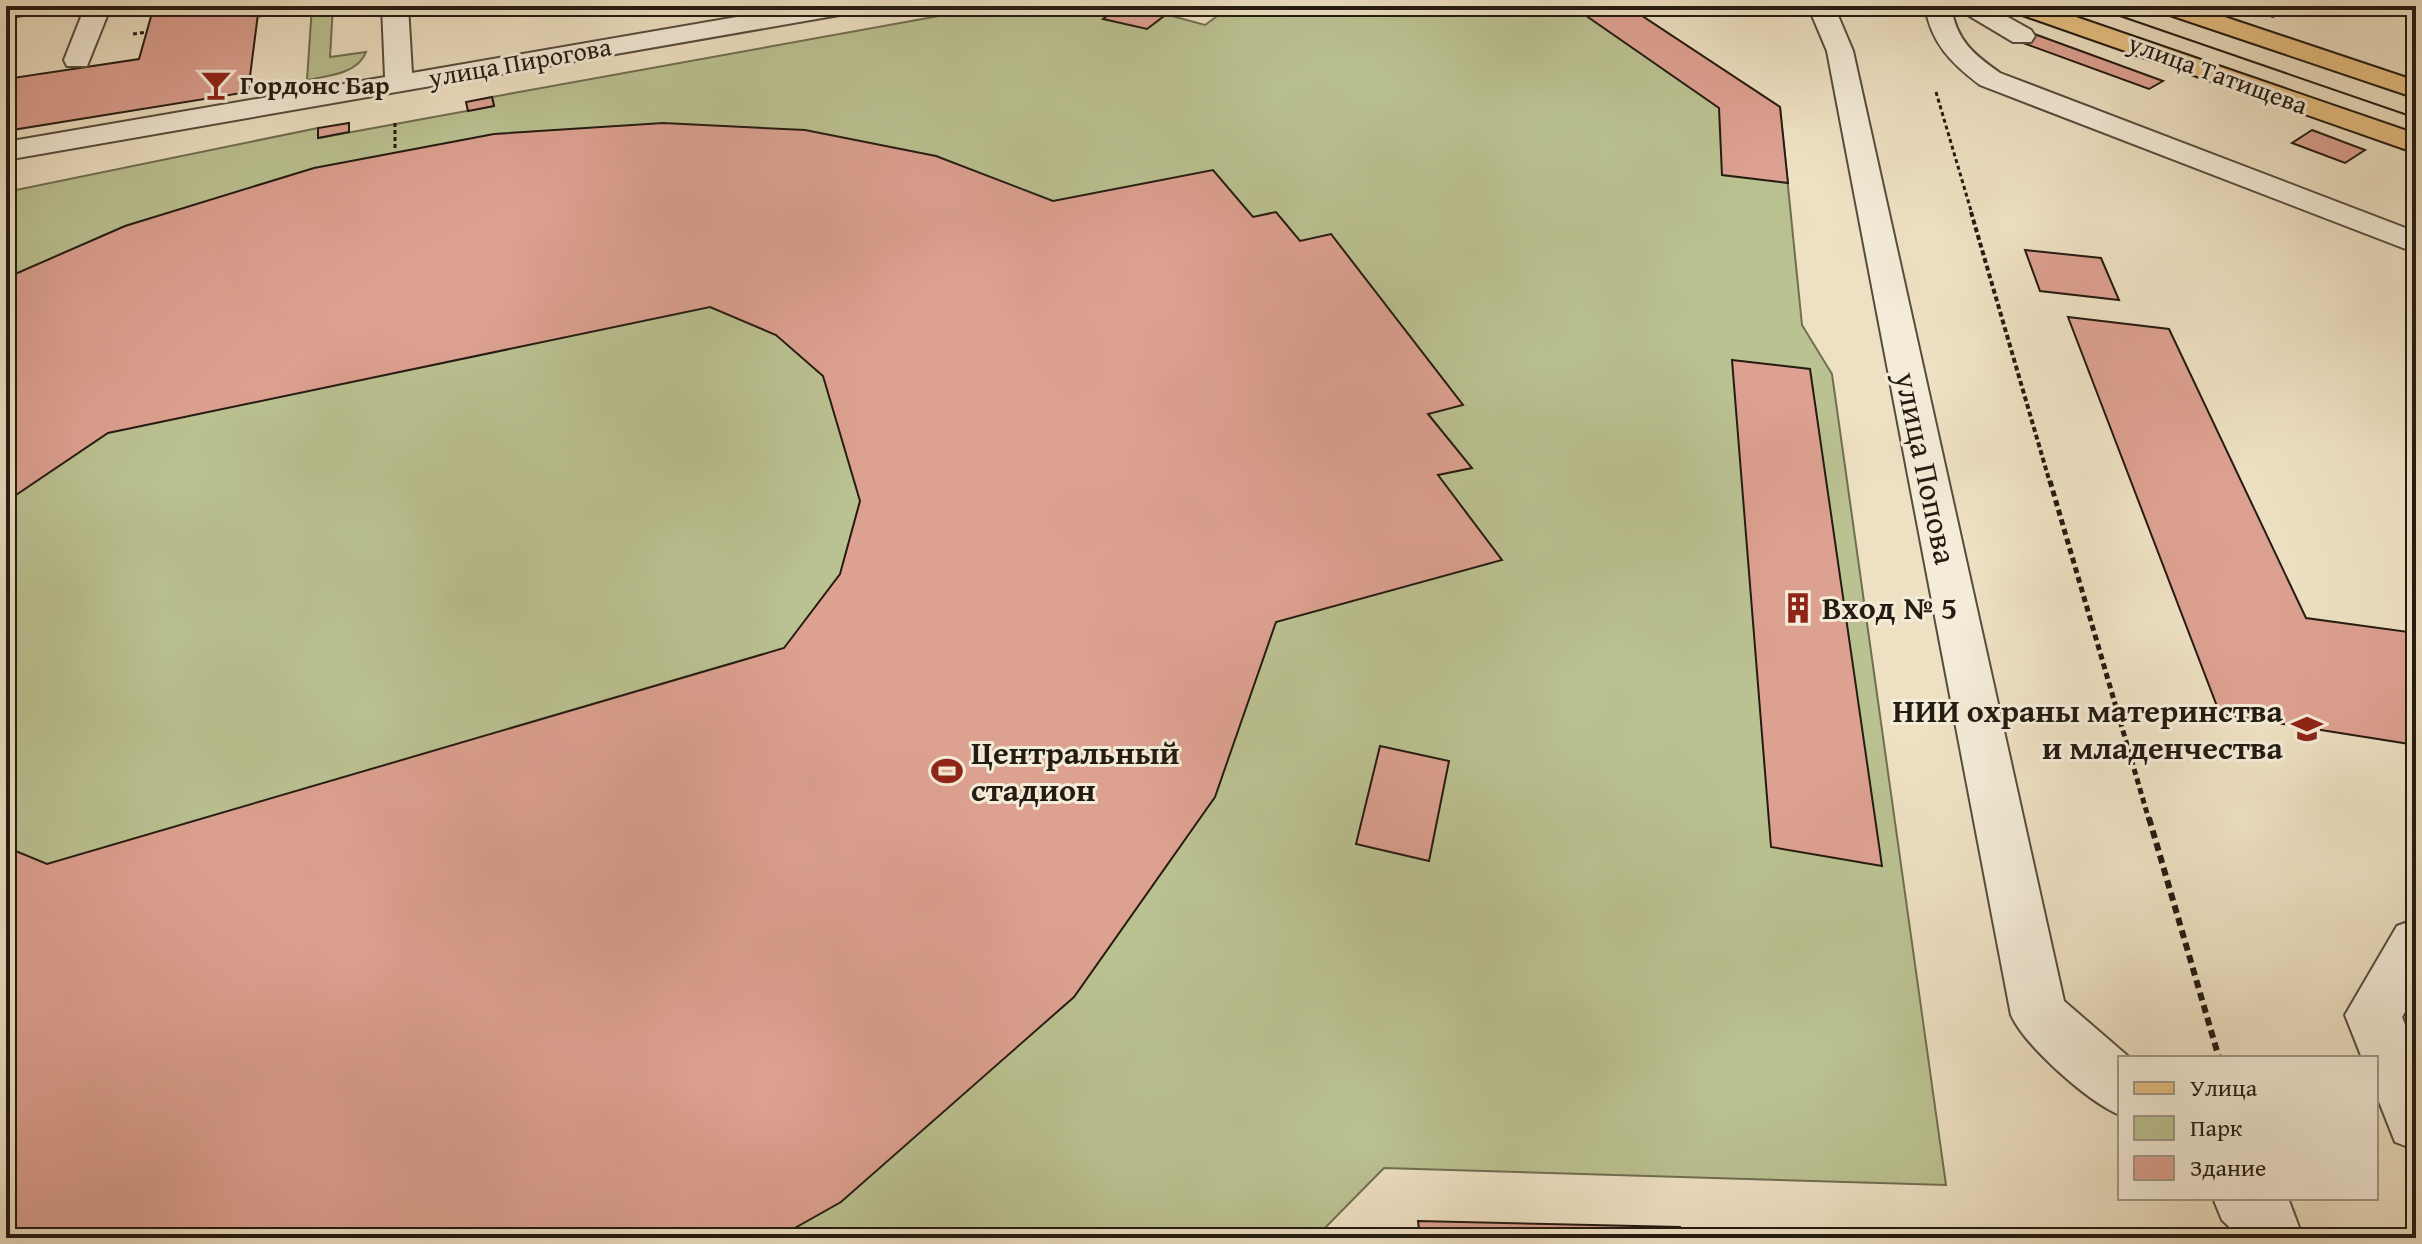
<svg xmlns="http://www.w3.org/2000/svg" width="2422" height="1244" font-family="'Gentium Book Plus',serif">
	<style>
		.green { fill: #bbc292; stroke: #706e52; stroke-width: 2 }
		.building { fill: #dda191; stroke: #241b12; stroke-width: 2 }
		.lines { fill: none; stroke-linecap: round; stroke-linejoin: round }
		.minor-casing { stroke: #564c3e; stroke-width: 4 }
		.major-casing { stroke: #241b12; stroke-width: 4 }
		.path-far3 { stroke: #241b12; stroke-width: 3; stroke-dasharray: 4 3; stroke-linecap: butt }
		.path-far2 { stroke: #241b12; stroke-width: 4; stroke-dasharray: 5 3; stroke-linecap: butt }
		.path-far1 { stroke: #241b12; stroke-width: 5; stroke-dasharray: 6 4; stroke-linecap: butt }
		.path { stroke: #241b12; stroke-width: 6; stroke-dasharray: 8 5; stroke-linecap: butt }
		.minor { fill: #f4ecd8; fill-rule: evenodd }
		.major { fill: #e7c082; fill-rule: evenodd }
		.tram { stroke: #241b12; stroke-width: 2 }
		.labels { text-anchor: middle; stroke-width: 6; stroke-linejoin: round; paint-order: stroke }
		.far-street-label { font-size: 26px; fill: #241b12; stroke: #f4ecd8 }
		.far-poi-label { font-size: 26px; font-weight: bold; fill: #241b12; stroke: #f4ecd8; text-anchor: start }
		.street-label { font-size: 32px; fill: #241b12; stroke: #f4ecd8 }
		.poi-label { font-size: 32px; font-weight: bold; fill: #241b12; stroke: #f4ecd8; text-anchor: start }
	</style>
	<rect width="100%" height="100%" fill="#eee1c3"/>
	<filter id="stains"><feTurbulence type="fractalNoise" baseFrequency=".0025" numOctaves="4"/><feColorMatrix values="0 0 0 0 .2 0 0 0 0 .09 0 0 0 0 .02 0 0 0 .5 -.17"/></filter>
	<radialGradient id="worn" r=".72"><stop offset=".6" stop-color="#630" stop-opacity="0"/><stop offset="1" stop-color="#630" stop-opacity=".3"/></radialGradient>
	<path class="green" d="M312 6H333L330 57 366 52C358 74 327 76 307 80Z
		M994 6H1135L1205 25 1231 6H1627L1780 107 1802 325 1832 374 1946 1185 1384 1168 1315 1238H6V192L318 128 319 138 494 106 492 97Z"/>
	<path class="building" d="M154 6H259L248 92 6 131V79L139 59Z
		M1120 6H1135L1168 13 1147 29 1103 19Z
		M1572 6H1627L1780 107 1788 183 1722 175 1719 108Z
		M2239 6H2272L2284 10 2273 17Z
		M2029 32 2163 81 2149 89 2015 40Z
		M492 97 494 106 468 111 466 102Z
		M349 123V132L318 138V128Z
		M663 123 805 130 936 156 1053 201 1213 170 1253 217 1276 212 1300 241 1331 234 1463 405 1428 414 1472 468 1438 475 1502 560 1276 622 1215 797 1074 997 841 1202 777 1238H6V847L47 864 784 648 840 574 860 501 823 376 776 335 710 307 108 433 16 495 6 506V278L125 226 314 168 494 134Z
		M2312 130 2365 150 2345 163 2292 143Z
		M2025 250 2101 258 2119 300 2040 291Z
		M2068 317 2169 329 2306 618 2416 633V745L2220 714Z
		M1732 360 1810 369 1882 866 1771 847Z
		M1380 746 1449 761 1429 861 1356 844Z
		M1418 1221 1680 1227 1683 1238H1420Z"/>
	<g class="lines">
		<defs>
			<path id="minor" d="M6 6H49L45 11 6 18Z
				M66 6H98L107 16 87 66H67L64 60 81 17Z
				M382 6H408L412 73 801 6H858L854 11 845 14 6 160V142L385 77Z
				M1808 6H1834L1853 51 2064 1001 2130 1058H2120V1115C2088 1102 2025 1046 2011 1015L1827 51Z
				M1925 6H1951C1956 40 1973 54 2000 73L2416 232V253L1980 85C1951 63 1931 43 1925 6Z
				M1957 6H1988L2031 30 2035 36 2031 42H2013L1961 11Z
				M2416 919V993L2402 1017 2416 1051V1150L2395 1142 2376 1094V1058H2362L2345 1015 2397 926Z
				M2213 1198H2288L2303 1238H2241L2222 1220Z"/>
			<path id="major" d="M2007 6H2044L2416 134V153L2011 11Z
				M2154 6H2192L2416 81V98L2158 11Z"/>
		</defs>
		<use href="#minor" class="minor-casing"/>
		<use href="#major" class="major-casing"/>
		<path class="path-far3" d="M885 13 925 6
			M258 16 289 12
			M133 34 147 32
			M1936 92 1972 214
			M395 123V150"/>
		<path class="path-far2" d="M1971 212 2050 483"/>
		<path class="path-far1" d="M2050 481 2149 820"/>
		<path class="path" d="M2149 818 2219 1058"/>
		<use href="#minor" class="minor"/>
		<use href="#major" class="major"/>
		<path class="tram" d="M2091 6 2416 118"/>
	</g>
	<defs>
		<symbol id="bar-bare" viewBox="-9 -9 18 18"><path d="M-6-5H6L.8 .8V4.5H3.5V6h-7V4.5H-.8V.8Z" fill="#8f2418" stroke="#f4ecd8" stroke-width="2.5" paint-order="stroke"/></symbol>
		<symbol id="building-bare" viewBox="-9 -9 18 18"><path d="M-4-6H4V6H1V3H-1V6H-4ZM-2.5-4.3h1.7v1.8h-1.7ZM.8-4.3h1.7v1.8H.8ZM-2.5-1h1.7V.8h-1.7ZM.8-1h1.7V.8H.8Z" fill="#8f2418" stroke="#f4ecd8" stroke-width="2.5" paint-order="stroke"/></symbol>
		<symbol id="university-bare" viewBox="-9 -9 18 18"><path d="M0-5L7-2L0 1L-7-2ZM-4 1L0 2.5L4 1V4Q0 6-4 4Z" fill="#8f2418" stroke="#f4ecd8" stroke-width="2.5" paint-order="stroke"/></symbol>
		<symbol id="stadium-bare" viewBox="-9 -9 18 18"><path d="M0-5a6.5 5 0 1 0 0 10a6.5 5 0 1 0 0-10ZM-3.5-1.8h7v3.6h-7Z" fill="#8f2418" stroke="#f4ecd8" stroke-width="2.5" paint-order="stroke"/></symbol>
	</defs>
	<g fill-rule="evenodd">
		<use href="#bar-bare" x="194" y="63" width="44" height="44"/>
		<use href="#building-bare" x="1776" y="586" width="44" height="44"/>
		<use href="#university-bare" x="2285" y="707" width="44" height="44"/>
		<use href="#stadium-bare" x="925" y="749" width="44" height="44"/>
	</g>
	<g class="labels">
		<g class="far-street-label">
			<text transform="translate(520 62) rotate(-10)" y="9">улица Пирогова</text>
			<text transform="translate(2218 74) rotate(20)" y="9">улица Татищева</text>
		</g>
		<g class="far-poi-label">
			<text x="240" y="94">Гордонc Бар</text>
		</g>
		<g class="street-label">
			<text transform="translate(1926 468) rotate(78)" y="11">улица Попова</text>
		</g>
		<g class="poi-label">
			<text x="1822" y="619">Вход № 5</text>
			<text x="2283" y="722" text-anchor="end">НИИ охраны материнства<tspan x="2283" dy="37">и младенчества</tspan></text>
			<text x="971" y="764">Центральный<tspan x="971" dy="37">стадион</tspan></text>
		</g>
	</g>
	<rect width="2422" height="1244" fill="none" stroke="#eee1c3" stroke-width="32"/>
	<rect x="8" y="8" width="2406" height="1228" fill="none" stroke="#241b12" stroke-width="4"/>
	<rect x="16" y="16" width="2390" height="1212" fill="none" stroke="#241b12" stroke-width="2"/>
	<rect x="2118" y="1056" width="260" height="144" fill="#f4ecd8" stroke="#a19889" stroke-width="2"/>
	<rect x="2134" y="1082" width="40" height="12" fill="#e7c082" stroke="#a19889" stroke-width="2"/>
	<text x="2190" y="1096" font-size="24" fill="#241b12">Улица</text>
	<rect x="2134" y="1116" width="40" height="24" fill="#bbc292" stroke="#a19889" stroke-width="2"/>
	<text x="2190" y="1136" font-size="24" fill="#241b12">Парк</text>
	<rect x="2134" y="1156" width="40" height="24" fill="#dda191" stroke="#a19889" stroke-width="2"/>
	<text x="2190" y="1176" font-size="24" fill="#241b12">Здание</text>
	<rect width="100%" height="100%" filter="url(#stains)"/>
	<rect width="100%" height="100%" fill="url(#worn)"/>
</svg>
